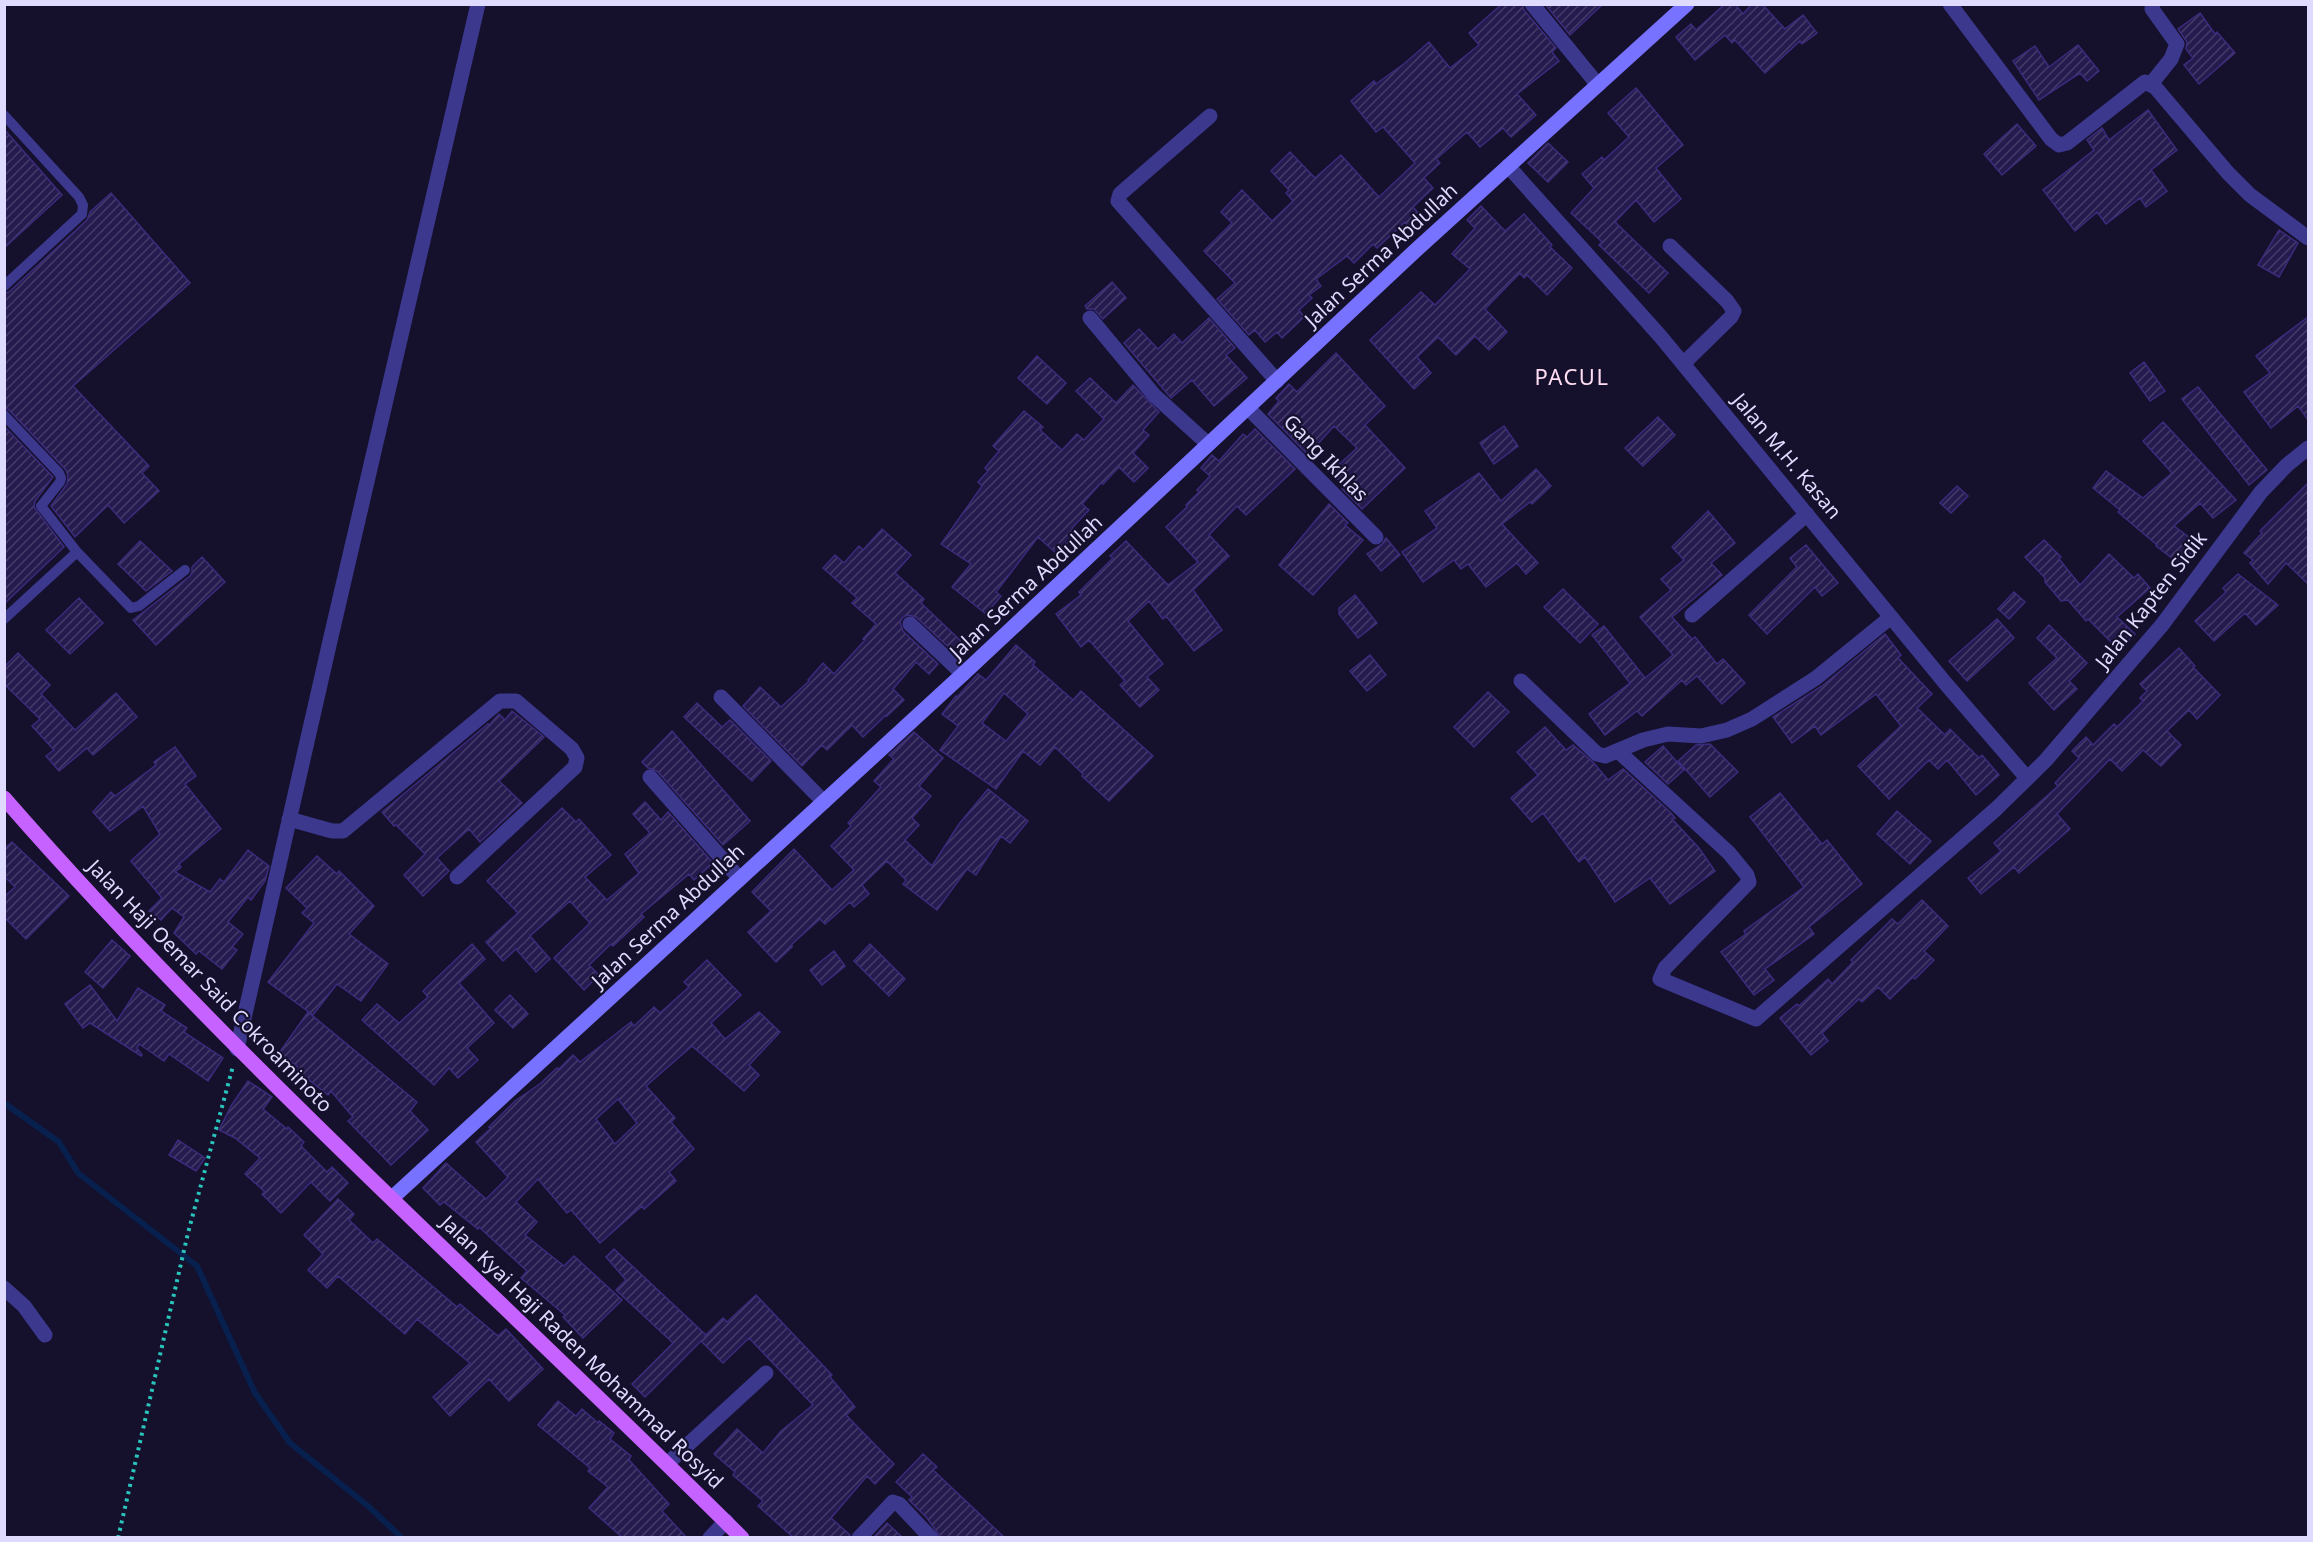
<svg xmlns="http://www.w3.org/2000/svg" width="2313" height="1542" font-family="'Noto Sans',sans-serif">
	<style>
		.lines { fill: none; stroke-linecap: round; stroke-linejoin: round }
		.stream { stroke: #08204d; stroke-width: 6 }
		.building { fill: url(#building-hatch); stroke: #3c2b7c; stroke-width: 1.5; fill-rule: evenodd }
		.path { stroke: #29c5bd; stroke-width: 4; stroke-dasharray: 3 4.5; stroke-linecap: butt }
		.lane { stroke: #3c388e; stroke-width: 10 }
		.street { stroke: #3c388e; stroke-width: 15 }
		.secondary { stroke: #7772ff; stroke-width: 15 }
		.primary { stroke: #c662ff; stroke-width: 15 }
		.labels { text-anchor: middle; stroke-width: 4.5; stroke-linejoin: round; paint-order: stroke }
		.street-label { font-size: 20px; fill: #dfdbff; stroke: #15102c }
		.quarter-label { font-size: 22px; letter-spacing: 1.5px; fill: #ffddf2; stroke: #15102c }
	</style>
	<defs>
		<pattern id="building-hatch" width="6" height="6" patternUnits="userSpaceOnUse" patternTransform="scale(1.5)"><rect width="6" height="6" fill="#261b4e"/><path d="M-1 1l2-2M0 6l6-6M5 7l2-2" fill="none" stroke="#453c69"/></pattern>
	</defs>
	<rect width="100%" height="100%" fill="#15102c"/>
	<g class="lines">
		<path class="stream" d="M4 1103 59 1142 78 1173 197 1266 255 1393 290 1443 368 1506 402 1538"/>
	</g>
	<path class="building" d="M1502 4H1522L1524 10 1556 48 1552 52 1559 61 1517 94 1536 115 1511 137 1503 128 1480 147 1467 132 1436 159 1440 163 1424 178 1433 188 1413 207 1420 215 1408 226 1405 222 1377 248 1373 244 1354 263 1347 256 1316 279 1321 286 1309 295 1312 298 1299 310 1304 317 1282 338 1277 332 1265 342 1255 330 1249 335 1217 299 1235 283 1204 251 1232 223 1221 212 1242 190 1272 221 1293 201 1286 193 1289 190 1271 171 1290 152 1315 178 1341 155 1379 197 1415 163 1383 127 1376 132 1351 101 1374 81 1376 84 1405 63 1429 42 1450 68 1479 45 1469 33Z
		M1545 4H1603L1570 35Z
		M1725 4H1735L1743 14 1752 4H1762L1785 29 1803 15 1817 33 1802 44 1800 41 1765 73 1735 40 1732 43 1725 35 1695 60 1676 37 1691 24 1696 30Z
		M2200 13 2215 34 2217 32 2235 53 2199 84 2184 65 2193 58 2186 49 2187 42 2178 29Z
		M2078 45 2099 71 2087 81 2080 73 2039 100 2013 61 2035 46 2049 67Z
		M1636 88 1683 145 1656 168 1681 199 1654 222 1636 200 1615 222 1668 273 1649 293 1599 245 1602 242 1571 213 1594 188 1582 174 1602 157 1604 160 1629 137 1608 113Z
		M2148 110 2177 150 2151 170 2167 191 2146 207 2140 198 2106 224 2097 212 2075 231 2043 190 2094 150 2087 140 2102 128 2109 140Z
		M2017 124 2036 146 2002 175 1984 154Z
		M4 129 62 195 4 248Z
		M1548 143 1568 162 1548 182 1528 163Z
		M111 193 190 283 73 386 149 466 142 473 159 491 124 523 108 505 75 537 51 506 67 484 68 476 66 470 9 410 4 408V293L9 292 87 220 90 212Z
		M1481 206 1505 231 1524 214 1552 245 1550 247 1572 268 1547 295 1527 275 1524 278 1520 273 1485 309 1507 332 1489 350 1475 336 1456 355 1438 337 1417 357 1431 373 1414 389 1370 340 1421 292 1435 305 1470 269 1452 254 1475 228 1467 220Z
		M2279 230 2298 243 2279 277 2258 265Z
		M1112 282 1126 298 1103 319 1094 309H1087L1085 306Z
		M2308 317V420L2298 406 2271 428 2244 392 2270 373 2256 356Z
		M1209 318 1235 348 1226 355 1247 378 1214 406 1192 380 1171 398 1124 343 1139 329 1158 349 1174 334 1182 343Z
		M1336 353 1385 406 1365 425 1405 468 1362 509 1342 489 1344 486 1331 472 1357 448 1334 426 1308 455 1268 414 1279 401 1276 398 1289 384 1297 392Z
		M1037 356 1066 383 1047 404 1018 378Z
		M2144 362 2165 391 2150 401 2130 373Z
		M1090 378 1116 403 1133 385 1159 412 1143 430 1149 435 1133 453 1148 468 1134 482 1119 467 1103 484 1101 483 1082 504 1089 510 1072 528 1077 533 1057 554 1038 537 996 592 1001 596 986 614 952 587 971 564 941 544 982 486 978 482 988 471 985 468 999 451 993 446 1024 411 1043 427 1040 430 1062 450 1077 434 1084 440 1104 419 1076 391Z
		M2198 387 2267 470 2249 485 2182 399Z
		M1658 417 1675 435 1643 466 1625 448Z
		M2163 422 2236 500 2213 518 2200 503 2174 526 2198 544 2181 565 2156 546 2157 545 2118 512 2120 510 2093 488 2106 471 2143 498 2172 473 2143 441Z
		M4 426 53 477 35 501 34 507 64 547 4 604Z
		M1504 426 1518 446 1494 464 1480 443Z
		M1255 429 1295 469 1246 515 1237 506 1209 535 1229 556 1193 590 1222 630 1194 651 1166 616 1163 619 1149 601 1128 621 1163 664 1147 677 1159 690 1140 707 1120 685 1125 681 1089 640 1081 647 1056 614 1081 595 1079 592 1113 558 1110 556 1126 541 1168 585 1198 562 1166 527 1187 507 1186 505 1199 492 1197 490 1210 476 1201 468 1212 455 1219 461 1243 434 1247 437Z
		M1536 469 1551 486 1532 504 1530 502 1502 524 1538 563 1526 574 1517 563 1486 587 1468 564 1461 569 1454 560 1423 582 1402 552 1437 528 1425 511 1479 473 1501 501Z
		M2308 483V584L2286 563 2268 584 2250 563 2253 560 2244 553 2262 533 2260 531Z
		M1957 486 1968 496 1951 513 1940 503Z
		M1329 504 1348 523 1345 525 1363 540 1313 595 1279 565Z
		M1708 511 1735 543 1711 563 1722 575 1672 617 1692 639 1695 637 1717 664 1723 659 1745 683 1722 704 1697 676 1686 685 1682 680 1642 716 1637 711 1605 735 1589 714 1630 683 1592 635 1604 626 1645 678 1673 655 1640 617 1671 590 1661 579 1684 560 1672 547Z
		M882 529 911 555 895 573 924 599 921 603 964 644 956 654 916 617 908 615 903 617 900 622 903 631 938 664 929 674 916 662 893 689 904 700 887 716 886 715 863 737 852 725 827 750 822 745 802 766 743 706 760 687 781 707 809 681 808 680 823 663 834 674 865 640 863 639 876 624 852 603 857 598 823 568 835 555 844 563 859 546 863 550Z
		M1386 538 1400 555 1381 571 1367 554 1382 544Z
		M2044 540 2061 557 2059 559 2080 585 2109 554 2134 578 2138 574 2150 588 2117 617 2135 634 2119 650 2088 619 2086 621 2068 600 2061 601 2045 582V578L2025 557Z
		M140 541 172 571 146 591 118 564Z
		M1806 545 1838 583 1822 596 1815 587 1767 634 1749 615 1797 567 1790 558Z
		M202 557 225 582 156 645 133 620 190 576 192 572V567Z
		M2238 574 2278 605 2256 625 2245 613 2214 641 2195 621 2226 592 2223 588Z
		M1563 589 1598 624 1580 643 1544 607Z
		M2014 592 2025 602 2009 619 1998 609Z
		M1355 595 1377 623 1358 638 1339 614V608Z
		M79 598 103 623 70 654 46 630Z
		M1997 619 2014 638 1967 681 1949 661Z
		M2049 625 2087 663 2069 681 2077 689 2054 710 2029 683 2057 658 2037 638Z
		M1885 634 1901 655 1898 658 1932 694 1917 708 1945 735 1950 729 1979 758 1982 755 1999 775 1976 795 1947 760 1938 769 1929 760 1889 799 1858 766 1901 726 1876 694 1821 735 1815 726 1792 743 1773 717 1822 686Z
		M1016 645 1035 662 1033 665 1073 700 1081 691 1153 756 1109 801 1082 776 1083 774 1055 747 1040 765 1023 751 996 789 940 750 958 726 942 714 956 696 957 697 978 674 986 680ZM1004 693 1028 714 1006 741 982 723Z
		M2179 648 2195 666 2193 667 2220 695 2197 719 2189 710 2167 731 2181 745 2161 766 2143 750 2122 771 2110 759 2057 814 2070 829 2019 873 2014 867 1981 894 1968 878 2001 851 1994 843 2058 786 2055 783 2079 758 2072 751 2086 737 2093 745 2114 724 2117 727 2143 701 2140 698 2147 691 2140 684Z
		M18 653 50 685 41 694 75 730 116 693 137 717 93 755 87 748 59 771 46 756 54 750 32 726 40 719 4 684V667Z
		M1370 655 1386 675 1367 691 1350 671Z
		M1488 692 1509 712 1474 747 1454 727Z
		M697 703 722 727 730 720 771 761 752 781 684 717Z
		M512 711 544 737 499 781 522 803 480 842 469 829 437 858 449 871 423 896 404 875 425 854 396 825 394 826 382 812 488 724 489 725 499 714 505 720Z
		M1545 727 1566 750 1573 745 1594 763 1608 780 1623 769 1670 812 1675 818 1672 819 1699 848 1715 871 1670 904 1650 878 1615 902 1585 857 1579 862 1543 813 1532 822 1511 798 1538 775 1517 752Z
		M672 731 750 821 723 845 657 771 648 768 642 762Z
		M914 732 943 758 919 786 931 796 912 818 919 825 905 840 932 866 959 824 988 789 1028 821 1010 843 1001 836 976 875 967 869 937 910 903 884 906 880 887 861 862 885 869 894 854 907 850 902 825 924 820 919 792 944V947L776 962 748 932 771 911 752 892 794 849 832 890 854 870 831 846 851 826 848 823 881 787 874 781 894 759 889 755Z
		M1710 744 1738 772 1710 797 1678 761 1696 745Z
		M1663 746 1684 770 1668 784 1645 762Z
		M175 747 196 776 185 784 221 829 179 864 181 867 175 872 210 892 220 879 224 882 248 850 269 866 265 881 251 900 248 897 228 922 243 934 232 947 237 950 222 969 199 951 196 954 174 933 184 917 172 908 161 920 149 911 162 898 131 861 160 834 143 806 110 831 93 812 111 792 115 796 156 765 154 762Z
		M1780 793 1822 844 1827 840 1862 884 1809 927 1814 934 1765 969 1774 980 1754 995 1721 952 1746 934 1744 931 1804 887 1750 817Z
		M645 802 661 820 668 812 713 863 694 880 689 874 641 914 644 917 613 946 611 944 589 965 599 975 584 990 554 958 590 923 570 901 530 936 550 959 536 972 516 949 503 961 486 942 518 913 487 881 562 808 576 822 579 819 611 855 585 877 607 900 639 873 625 854 650 833 633 814Z
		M1897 811 1931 841 1910 864 1877 834Z
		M12 842 69 896 26 939 4 917V897L15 887 4 876V849Z
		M317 856 337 874 339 871 374 906 349 934 388 964 361 1001 337 984 313 1015 268 982 314 923 302 913 307 908 286 888Z
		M1922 900 1948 926 1924 951 1934 960 1915 979 1913 977 1890 999 1878 987 1862 1002 1859 999 1822 1033 1828 1041 1811 1055 1780 1018 1797 1004 1799 1006 1828 979 1832 984 1853 962 1851 960 1892 919 1898 924Z
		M112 940 130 956 103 988 85 972Z
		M472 944 485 959 459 983 494 1023 467 1048 478 1060 458 1078 449 1068 434 1085 362 1020 377 1004 399 1023 428 997 423 991Z
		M870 944 905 979 889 996 854 961Z
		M834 951 845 966 822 985 810 970Z
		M707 960 741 995 711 1023 725 1039 759 1012 780 1032 749 1065 759 1075 744 1091 692 1046 646 1086 675 1118 671 1122 694 1149 669 1172 676 1181 644 1209 642 1206 600 1243 571 1210 567 1213 538 1179 516 1202 537 1222 525 1235 564 1266 574 1256 622 1300 583 1338 563 1317 565 1315 521 1278 527 1271 479 1227 478 1229 444 1202 440 1205 423 1188 446 1163 486 1199 508 1177 476 1142 491 1128 489 1127 515 1101 541 1083 557 1068 559 1069 573 1055 580 1062 631 1022 634 1026 654 1007 660 1013 689 987 684 982ZM618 1099 637 1123 615 1144 596 1119Z
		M90 985 117 1021 138 988 165 1005 161 1011 187 1028 184 1032 223 1058 208 1081 169 1054 164 1061 139 1044 137 1048 142 1055 141 1056 90 1023 83 1028 65 1004Z
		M510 995 528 1014 513 1028 495 1010Z
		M308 1012 417 1102 410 1111 428 1130 391 1165 348 1121 353 1117 331 1091 328 1095 295 1069 297 1066 279 1053Z
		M248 1081 272 1097 263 1109 287 1129 288 1127 304 1142 301 1146 327 1172 332 1167 348 1183 330 1201 311 1182 281 1213 262 1194 265 1192 245 1174 260 1158 235 1138 219 1130 231 1106Z
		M178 1140 205 1158 196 1171 169 1155Z
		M338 1199 354 1214 349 1220 373 1243 377 1239 457 1307 460 1304 498 1336 506 1329 543 1369 509 1401 489 1379 450 1416 433 1397 470 1363 417 1319 405 1334 338 1276 327 1288 308 1270 323 1254 304 1235Z
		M614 1249 706 1335 704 1337 723 1318 727 1322 756 1295 832 1375 830 1377 855 1407 846 1415 894 1464 875 1484 867 1476 831 1518 850 1535 849 1538H794L758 1506 763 1501 733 1475 735 1472 714 1454 737 1429 763 1453 781 1431 813 1405 749 1338 723 1363 701 1341 645 1397 632 1384 673 1343 616 1290 626 1280 606 1257Z
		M558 1401 576 1416 582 1409 598 1423 599 1421 614 1433 610 1439 631 1456 629 1460 669 1504 662 1511 687 1538H623L589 1508 608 1487 588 1471 590 1468 538 1425Z
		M923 1454 937 1467 933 1470 1005 1538H941L927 1518 909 1500 912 1497 896 1482Z
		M887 1523 903 1538H873Z"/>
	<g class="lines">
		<path class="path" d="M118 1538 188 1233 233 1066"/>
		<path class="lane" d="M4 115 79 197 83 205 82 214 4 286
			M4 415 59 473 61 478 60 482 41 506 77 552 4 619
			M77 552 131 608 139 606 185 570"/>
		<path class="street" d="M1532 4 1598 85
			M1950 4 2051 139 2059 145 2067 143 2145 82 2155 87 2228 173 2250 195 2308 238
			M2151 84 2171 59 2177 44 2152 9 2153 4
			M1210 116 1120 194 1118 201 1277 381
			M1508 166 1661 337 1946 684 2027 778
			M1670 246 1727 301 1734 311 1731 317 1683 364
			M1090 318 1154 395 1208 444
			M1248 408 1376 537
			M1692 615 1807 514
			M910 624 963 674
			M1521 681 1597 754 1605 756 1643 740 1668 734 1701 736 1727 730 1752 719 1816 678 1891 617
			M721 697 824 802
			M1618 751 1729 853 1747 875 1749 882 1665 968 1660 979 1756 1019 1996 809 2046 760 2162 625 2261 492 2287 465 2308 448
			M650 777 740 879
			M289 819 332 831H343L500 701H516L572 749 577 758 575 767 457 877
			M237 1049 330 641 478 4
			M4 1288 24 1306 45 1335
			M668 1463 766 1373
			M710 1538 726 1521
			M859 1538 893 1502 899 1504 931 1538"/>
		<path class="secondary" d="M392 1198 963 674 1416 250 1687 4"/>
		<path class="primary" d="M4 798C233 1061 495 1292 742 1538"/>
	</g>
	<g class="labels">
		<g class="street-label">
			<text transform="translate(1381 255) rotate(-43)" y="7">Jalan Serma Abdullah</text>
			<text transform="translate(1787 456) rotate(50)" y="7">Jalan M.H. Kasan</text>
			<text transform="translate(1326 458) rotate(46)" y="7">Gang Ikhlas</text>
			<text transform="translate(1026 587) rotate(-43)" y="7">Jalan Serma Abdullah</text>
			<text transform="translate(2151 600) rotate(-52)" y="7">Jalan Kapten Sidik</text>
			<text transform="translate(668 916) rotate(-43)" y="7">Jalan Serma Abdullah</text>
			<text transform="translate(210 986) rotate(46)" y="7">Jalan Haji Oemar Said Cokroaminoto</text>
			<text transform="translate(582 1352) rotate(44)" y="7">Jalan Kyai Haji Raden Mohammad Rosyid</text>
		</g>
		<g class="quarter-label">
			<text x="1572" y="385">PACUL</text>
		</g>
	</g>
	<rect width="2313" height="1542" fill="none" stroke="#dfdbff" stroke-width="12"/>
</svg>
